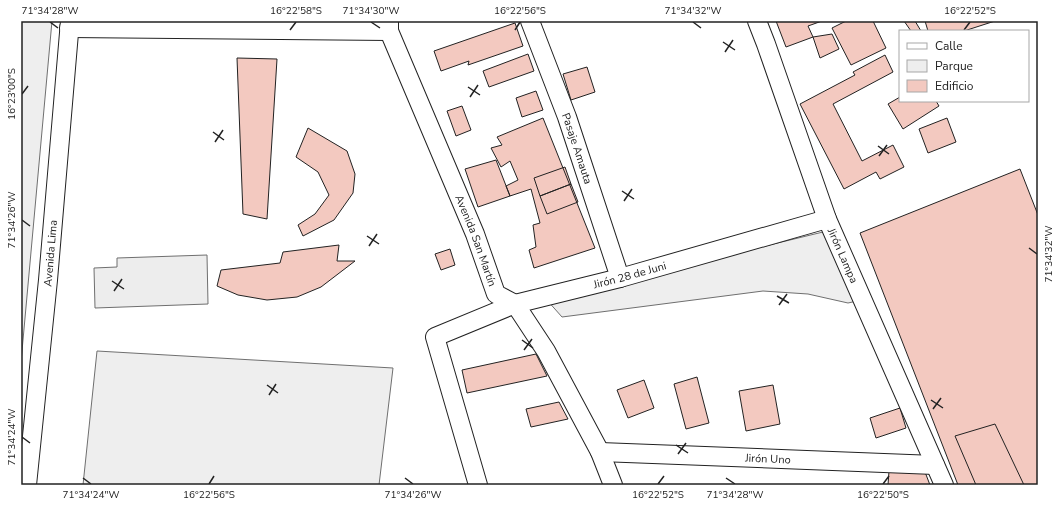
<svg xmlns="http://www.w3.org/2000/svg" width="1059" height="506" font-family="'Nunito Sans',sans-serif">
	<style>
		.green { fill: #eee; stroke: #6f6f6f }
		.parking { fill: #ededed; stroke: #6f6f6f }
		.building { fill: #f3c9c0; stroke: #222 }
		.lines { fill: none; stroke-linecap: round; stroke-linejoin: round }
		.street-casing { stroke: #222; stroke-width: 20 }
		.street { stroke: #fff; stroke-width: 18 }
		.ticks { fill: none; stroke: #222; stroke-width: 1.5 }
		.labels { text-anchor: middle; stroke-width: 3; stroke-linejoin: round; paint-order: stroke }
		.street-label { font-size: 11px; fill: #222; stroke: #fff }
		.neatline { fill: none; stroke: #222; stroke-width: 1.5 }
		.ticks-label { font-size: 10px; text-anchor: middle; fill: #222 }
	</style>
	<rect width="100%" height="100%" fill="#fff"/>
	<path class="green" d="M21 21H52L21 362Z
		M823 232 857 301 848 303 808 294 763 291 562 317 546 299Z
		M97 351 393 368 379 485H83Z"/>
	<path class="parking" d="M207 255 208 304 95 308 94 268 117 267V258Z"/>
	<path class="building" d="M776 21H822L808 26 813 37 786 47Z
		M846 21H873L886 48 851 65 832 28Z
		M904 21H915L921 31H911Z
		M925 21H995L964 31H928Z
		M515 23 523 46 468 65 469 61 441 71 434 51Z
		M832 34 839 49 820 58 813 37Z
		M528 54 534 71 489 87 483 71Z
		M885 55 893 72 833 104 862 161 893 145 904 167 880 179 876 172 844 189 800 104 855 75 853 72Z
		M237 58 277 59 267 219 243 214Z
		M587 67 595 92 571 100 563 74Z
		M536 91 543 110 522 117 516 98Z
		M900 97V101H936L939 106 903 129 888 104Z
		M462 106 471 130 456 136 447 111Z
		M543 118 595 248 534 268 529 250 536 247 533 225 540 223 531 189 510 196 506 186 518 180 510 161 501 167 491 148 502 145 497 137Z
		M947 118 956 142 928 153 919 129Z
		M308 128 347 151 355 174 353 193 334 220 303 236 298 225 315 214 329 195 318 172 296 157Z
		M496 160 510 196 478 207 465 169Z
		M565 167 571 184 540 196 534 178Z
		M1020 169 1038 215V485H958L860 233Z
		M571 184 578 202 547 214 540 196Z
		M339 245 337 261H355L321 287 297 297 267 300 238 295 217 286 221 270 280 263 283 252Z
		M450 249 455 265 441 270 435 254Z
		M536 354 547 376 467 393 462 370Z
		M697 377 709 423 686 429 674 384Z
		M644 380 654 408 628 418 617 390Z
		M773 385 780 424 746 431 739 391Z
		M559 402 568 419 531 427 526 409Z
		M900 408 906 428 876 438 870 418Z
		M995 424 1024 485H976L955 436Z
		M889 471 925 472 930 485H888Z"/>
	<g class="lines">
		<defs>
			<g id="street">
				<path id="s1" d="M389 21V31L475 234 496 294 515 304 546 351 600 452 613 485"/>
				<path id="s2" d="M530 21 567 117 620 278"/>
				<path id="s3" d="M757 21 766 44 827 219 944 485"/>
				<path d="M69 28 389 31"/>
				<path id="s4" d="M600 452 935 465"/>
				<path id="s5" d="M27 485 48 280 70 21"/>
				<path id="s6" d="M478 485 435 337 515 304 620 278 827 219"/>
			</g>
		</defs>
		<use href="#street" class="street-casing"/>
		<use href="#street" class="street"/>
	</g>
	<path class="ticks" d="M50 22 58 28M371 22 380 28M693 22 701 28M290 30 296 22M515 30 520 22M964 30 970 22M723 42 735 50M725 52 733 40M468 87 480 95M22 94 28 86M470 97 478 85M213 132 224 140M215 142 223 130M878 146 889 154M879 156 887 145M622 191 634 199M624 201 632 189M22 220 30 226M367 236 379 244M369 246 377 234M1029 248 1037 254M112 281 124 289M114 291 122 279M777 296 789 303M779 305 787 294M522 340 533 348M524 350 532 339M267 385 278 393M269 395 276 384M931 400 943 408M933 409 941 398M22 437 30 443M676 445 688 453M678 454 686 443M83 478 91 484M405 478 413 484M726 478 735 484M209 484 214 476M658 484 664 476M883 484 889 476"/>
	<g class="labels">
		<g class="street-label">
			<text dy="4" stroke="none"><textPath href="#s2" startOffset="136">Pasaje Amauta</textPath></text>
			<text dy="4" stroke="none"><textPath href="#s1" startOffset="237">Avenida San Martín</textPath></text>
			<text dy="4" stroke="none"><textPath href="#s5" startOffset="233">Avenida Lima</textPath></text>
			<text dy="4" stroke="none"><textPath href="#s3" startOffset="250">Jirón Lampa</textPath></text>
			<text dy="4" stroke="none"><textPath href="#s6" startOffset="359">Jirón 28 de Juni</textPath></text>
			<text dy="4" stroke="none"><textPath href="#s4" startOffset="168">Jirón Uno</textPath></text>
		</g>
	</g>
	<rect width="1059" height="506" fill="none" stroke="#ffffff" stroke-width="44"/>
	<rect x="899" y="30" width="130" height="72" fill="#ffffff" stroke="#a7a7a7"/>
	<rect x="907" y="43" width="20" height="6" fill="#ffffff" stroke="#a7a7a7"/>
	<text x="935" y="50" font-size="12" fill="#222222">Calle</text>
	<rect x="907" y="60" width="20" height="12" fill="#eeeeee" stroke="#a7a7a7"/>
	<text x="935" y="70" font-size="12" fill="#222222">Parque</text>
	<rect x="907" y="80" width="20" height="12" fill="#f3c9c0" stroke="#a7a7a7"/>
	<text x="935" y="90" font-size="12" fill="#222222">Edificio</text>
	<rect x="22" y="22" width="1015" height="462" class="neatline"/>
	<g class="ticks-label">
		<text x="50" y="14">71°34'28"W</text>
		<text x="296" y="14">16°22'58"S</text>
		<text x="371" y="14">71°34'30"W</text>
		<text x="520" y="14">16°22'56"S</text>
		<text x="693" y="14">71°34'32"W</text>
		<text x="970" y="14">16°22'52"S</text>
		<text transform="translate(11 94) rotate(-90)" y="4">16°23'00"S</text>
		<text transform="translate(11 220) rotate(-90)" y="4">71°34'26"W</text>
		<text transform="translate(1048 254) rotate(-90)" y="4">71°34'32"W</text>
		<text transform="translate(11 437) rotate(-90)" y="4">71°34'24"W</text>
		<text x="91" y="498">71°34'24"W</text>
		<text x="209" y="498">16°22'56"S</text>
		<text x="413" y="498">71°34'26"W</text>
		<text x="658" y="498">16°22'52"S</text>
		<text x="735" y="498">71°34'28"W</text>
		<text x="883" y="498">16°22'50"S</text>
	</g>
</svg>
